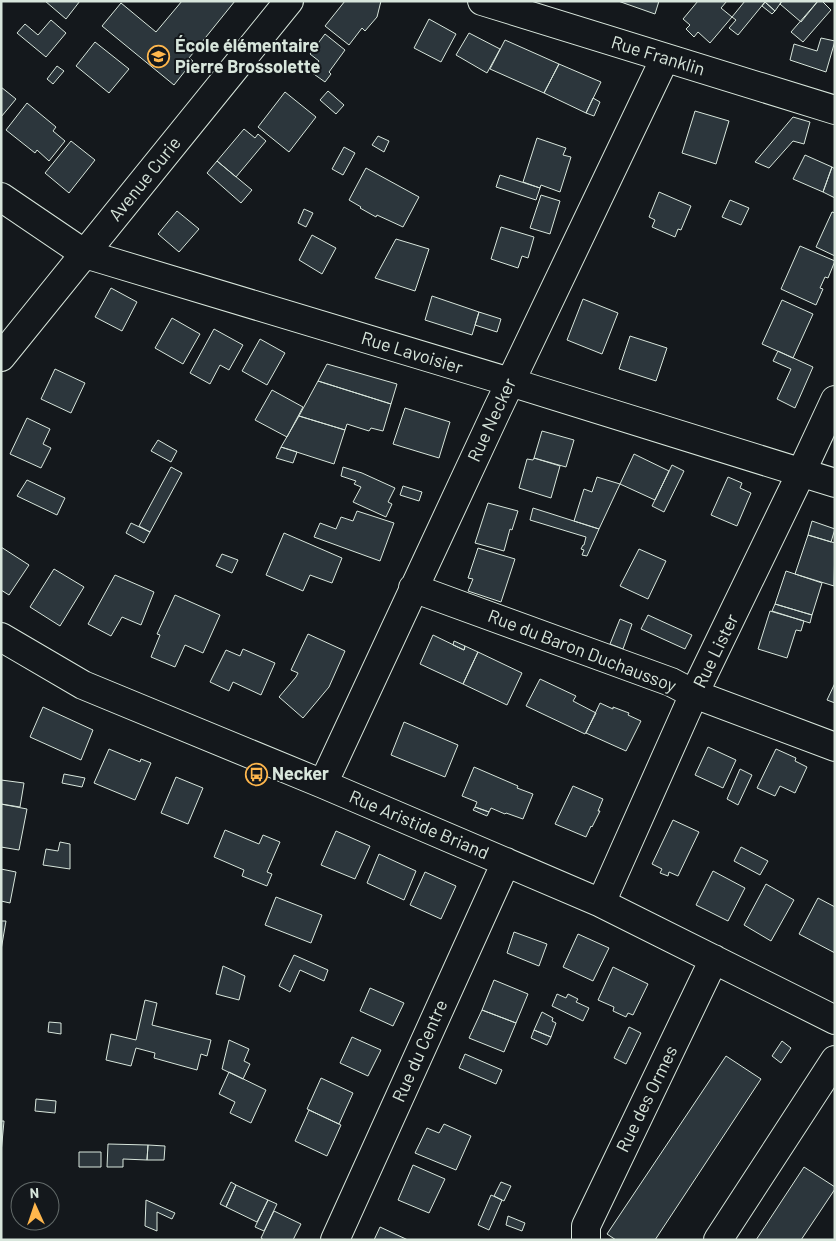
<svg xmlns="http://www.w3.org/2000/svg" width="836" height="1241" font-family="Barlow,sans-serif">
	<style>
		.building { fill: #2c363c; stroke: #d8e6dc }
		.lines { fill: none; stroke-linecap: round; stroke-linejoin: round }
		.minor-casing { stroke: #d8e6dc; stroke-width: 30 }
		.minor { stroke: #14181c; stroke-width: 28 }
		.labels { text-anchor: middle; stroke-width: 4; stroke-linejoin: round; paint-order: stroke }
		.poi-label { font-size: 18px; font-weight: bold; fill: #d8e6dc; stroke: #14181c; text-anchor: start }
		.street-label { font-size: 18px; fill: #d8e6dc; stroke: #14181c }
	</style>
	<rect width="100%" height="100%" fill="#14181c"/>
	<path class="building" d="M45 1H80L66 19Z
		M182 1H235L189 58 193 61 174 85 102 26 121 3 156 32Z
		M345 1H381L377 17 365 31 362 28 349 45 325 26Z
		M618 1H659L655 14Z
		M698 1H727L721 8 732 17 710 43 698 32 694 37 686 29 690 25 683 19Z
		M745 1H782L775 11 765 2 738 35 729 28 736 20 732 17Z
		M782 1H818L801 22 780 4Z
		M818 1H822L831 10 803 42 791 32Z
		M765 2 775 11 772 14 762 6Z
		M429 19 456 34 441 62 414 48Z
		M51 20 66 33 46 57 17 33 25 24 38 35Z
		M469 33 500 49 487 73 456 55Z
		M325 34 345 50 329 72 331 74 325 82 311 72 319 61 310 54Z
		M821 38 835 41 826 72 790 60 794 44 817 51Z
		M505 40 559 64 544 93 490 69Z
		M95 42 129 69 109 93 76 66Z
		M559 64 601 82 586 113 544 93Z
		M57 66 64 71 53 84 47 79Z
		M1 87 16 99 1 117Z
		M328 91 344 105 336 114 320 100Z
		M285 92 316 117 289 152 258 127Z
		M593 98 600 102 594 116 586 113Z
		M27 103 56 127 53 131 65 141 49 161 37 150 35 153 6 130Z
		M695 111 729 121 716 164 682 153Z
		M793 117 810 122 804 144 793 141 769 168 755 162Z
		M244 129 255 138 258 134 266 141 236 177 217 161Z
		M378 136 389 141 384 152 372 145Z
		M537 138 566 148 563 155 571 157 560 192 541 185 540 188 523 182Z
		M71 141 95 160 69 193 45 173Z
		M344 147 355 153 343 175 332 169Z
		M805 155 832 167 823 192 793 179Z
		M217 161 252 190 241 203 207 173Z
		M832 167 835 169V198L823 192Z
		M366 168 419 197 403 227 377 215 376 217 360 208 361 207 349 200Z
		M500 175 540 188 536 200 496 187Z
		M659 192 691 206 681 230 678 229 675 237 652 227 655 220 649 217Z
		M541 195 560 201 550 234 530 228Z
		M730 200 749 208 741 225 722 217Z
		M304 209 313 213 306 227 298 223Z
		M177 211 199 229 179 252 158 234Z
		M832 212 835 213V256L816 247Z
		M501 227 534 237 528 258 522 256 518 268 491 259Z
		M312 235 336 248 322 274 299 260Z
		M396 239 429 249 415 291 375 278Z
		M800 246 835 261 828 278 825 277 820 288 823 289 816 305 781 289Z
		M111 288 137 302 122 331 95 317Z
		M432 296 479 312 472 335 425 320Z
		M583 299 618 313 602 354 567 340Z
		M782 300 813 314 793 358 762 344Z
		M479 312 501 319 497 332 475 325Z
		M172 318 200 334 183 364 155 348Z
		M214 329 243 345 229 370 220 365 210 384 190 373Z
		M630 336 667 348 656 381 619 369Z
		M260 339 285 353 267 385 242 371Z
		M778 351 813 367 795 408 777 399 791 369 773 361Z
		M327 364 397 384 391 404 318 381Z
		M55 369 85 383 71 413 41 399Z
		M318 381 391 404 383 431 371 428 369 431 347 424 345 430 299 416Z
		M272 390 303 407 287 437 255 420Z
		M405 408 450 422 439 458 393 444Z
		M299 416 345 430 334 464 281 447Z
		M27 418 50 429 43 444 51 448 41 468 10 454Z
		M542 431 574 440 566 467 534 458Z
		M158 440 177 451 171 462 151 451Z
		M281 447 297 452 293 463 276 458Z
		M634 454 669 471 655 500 620 484Z
		M534 458 560 466 551 498 519 488 527 459 533 460Z
		M672 465 684 471 664 512 652 506Z
		M171 467 182 473 150 532 139 526Z
		M343 467 362 473 395 488 388 502 392 504 386 517 353 502 361 487 354 484 356 481 341 476Z
		M597 477 620 484 599 529 574 521 584 489 592 492Z
		M728 477 742 483 740 488 751 493 737 526 711 515Z
		M27 480 65 498 57 515 17 496Z
		M403 486 422 492 419 501 400 495Z
		M488 503 518 511 512 530 510 529 504 551 475 543Z
		M533 508 599 529 587 556 582 555 584 550 581 549 583 545H584L586 537 530 520Z
		M357 511 394 523 380 561 314 537 320 523 336 529 341 517 353 521Z
		M812 521 835 529 831 542 808 535Z
		M131 523 150 532 144 543 126 533Z
		M284 533 342 558 332 583 310 575 303 591 266 575Z
		M808 535 835 543 834 586 795 574Z
		M1 547 29 565 9 595 1 590Z
		M478 548 515 559 501 602 468 591 473 579 468 578Z
		M639 549 666 561 648 599 620 586Z
		M222 554 238 560 232 573 216 566Z
		M54 569 84 587 60 626 30 607Z
		M786 571 822 583 812 615 775 604Z
		M115 575 154 592 141 625 122 617 111 636 88 624Z
		M175 595 220 615 203 653 185 645 175 667 151 657 160 635 157 634Z
		M775 604 812 615 810 623 772 611Z
		M770 611 804 621 801 631 796 630 787 658 758 649Z
		M648 615 692 635 685 649 641 629Z
		M620 619 632 624 623 649 610 644Z
		M308 634 345 651 329 687 303 718 279 697 296 677 298 673 291 670Z
		M433 635 464 650 465 646 478 652 463 684 420 664Z
		M454 641 465 646 464 650 453 645Z
		M243 649 275 663 261 695 233 682 229 691 210 682 226 650 240 656Z
		M478 652 522 673 507 705 463 684Z
		M540 679 576 696 573 701 596 713 585 734 526 706Z
		M835 683V703L827 700Z
		M600 703 613 709V707L629 713 628 715 641 721 626 751 586 733Z
		M43 707 93 730 81 760 30 737Z
		M404 722 458 745 445 777 391 755Z
		M708 747 736 760 723 788 695 775Z
		M109 749 140 762 141 759 151 763 135 800 94 783Z
		M776 749 796 758 795 761 807 767 795 793 780 786 775 796 757 788Z
		M474 767 518 786 517 788 533 794 523 819 506 813 505 814 491 808 489 812 475 807 477 802 462 796Z
		M740 769 752 775 738 805 727 799Z
		M64 774 85 778 82 787 62 783Z
		M176 777 203 788 188 824 161 813Z
		M1 780 24 783 20 807 1 804Z
		M573 786 603 799 598 811H600L592 827 591 826 586 837 555 824Z
		M1 804 27 809 19 850 1 847Z
		M475 807 489 812 487 816 473 810Z
		M673 820 699 832 678 876 669 872 668 876 660 873 662 869 652 864Z
		M225 830 259 844 263 835 280 842 267 872 272 874 267 886 242 876 244 870 214 857Z
		M336 831 370 846 355 879 321 865Z
		M60 842 70 844V869L43 865 46 849 58 851Z
		M741 847 768 861 760 875 734 861Z
		M379 854 416 871 404 900 367 883Z
		M1 869 16 872 10 903 1 901Z
		M713 871 745 888 728 921 696 905Z
		M425 872 456 886 441 919 410 905Z
		M766 884 794 900 771 941 744 925Z
		M276 897 322 915 311 943 265 925Z
		M818 898 835 907V953L799 934Z
		M1 921H6L1 950Z
		M514 932 547 944 539 966 507 953Z
		M578 934 609 948 593 981 563 967Z
		M294 955 328 970 324 981 300 970 290 992 279 986Z
		M223 966 245 976 239 1000 216 994Z
		M613 967 648 984 633 1015 628 1013 626 1017 613 1011 614 1007 598 1000Z
		M494 980 528 994 516 1023 482 1010Z
		M370 988 404 1003 393 1026 360 1011Z
		M557 994 566 998 568 994 578 999 576 1002 589 1008 583 1021 552 1006Z
		M145 1000 157 1003 152 1025 211 1040 207 1056 201 1054 197 1070 154 1058 155 1053 136 1048 131 1066 106 1060 111 1034 136 1040Z
		M482 1010 516 1023 504 1052 469 1038Z
		M542 1012 553 1018 552 1021 556 1023 551 1037 534 1030Z
		M49 1022 61 1023V1034L48 1032Z
		M629 1027 641 1033 626 1064 614 1058Z
		M534 1030 551 1037 547 1045 531 1038Z
		M352 1037 381 1050 368 1076 340 1063Z
		M229 1040 249 1049 244 1061 250 1064 243 1079 222 1069Z
		M782 1041 791 1048 781 1063 772 1056Z
		M465 1054 502 1070 496 1084 459 1068Z
		M726 1056 761 1079 655 1240H616L607 1234Z
		M229 1072 266 1090 251 1123 230 1113 235 1102 219 1094Z
		M321 1078 353 1093 339 1124 307 1109Z
		M36 1099 56 1101 55 1113 35 1111Z
		M309 1110 341 1125 327 1156 295 1141Z
		M1 1121H4L1 1153Z
		M444 1124 471 1136 456 1170 415 1153 427 1128 439 1133Z
		M108 1144 148 1145 147 1160 123 1159V1167H107Z
		M148 1145 165 1146 164 1160H147Z
		M79 1152H101V1167H79Z
		M413 1165 445 1179 429 1213 398 1200Z
		M804 1167 835 1187V1189L801 1240H756Z
		M231 1182 236 1185 226 1207 220 1204Z
		M501 1182 511 1186 504 1201 494 1196Z
		M236 1185 268 1200 257 1222 226 1207Z
		M22 1186 37 1187V1191H22Z
		M491 1195 502 1200 489 1230 478 1225Z
		M146 1200 175 1213 172 1219 157 1212V1231L145 1226Z
		M268 1200 277 1204 264 1231 255 1227Z
		M274 1211 301 1224 293 1240H264L261 1238Z
		M508 1216 525 1223 522 1231 506 1225Z
		M380 1227 408 1240H374Z"/>
	<g class="lines">
		<defs>
			<path id="minor" d="M482 1 835 110
				M1 197 85 254 510 382 835 483
				M1 357 289 1
				M413 588 671 682 694 694 835 747
				M1 637 83 685 323 784 601 903 835 1020
				M323 784 497 410 665 58
				M601 903 694 694 801 473 835 400
				M335 1240 506 862
				M586 1240V1226L714 959
				M718 1240 835 1060"/>
		</defs>
		<use href="#minor" class="minor-casing"/>
		<use href="#minor" class="minor"/>
	</g>
	<defs>
		<symbol id="school-ring" viewBox="-11 -11 22 22"><circle r="9.5" fill="#14181c" stroke="#ffb74d" stroke-width="1.5"/><path d="M0-5L7-2L0 1L-7-2ZM-4 1L0 2.5L4 1V4Q0 6-4 4Z" fill="#ffb74d"/></symbol>
		<symbol id="bus-ring" viewBox="-11 -11 22 22"><circle r="9.5" fill="#14181c" stroke="#ffb74d" stroke-width="1.5"/><path d="M-5-6H5V4H4V6H2V4H-2V6H-4V4H-5ZM-3.5-4V0h7V-4ZM-3.5 1.2v1.5H-2V1.2ZM2 1.2v1.5H3.5V1.2Z" fill="#ffb74d"/></symbol>
	</defs>
	<g fill-rule="evenodd">
		<use href="#school-ring" x="146" y="44" width="25" height="25"/>
		<use href="#bus-ring" x="244" y="762" width="25" height="25"/>
	</g>
	<g class="labels">
		<g class="poi-label">
			<text x="175" y="52">École élémentaire<tspan x="175" dy="21">Pierre Brossolette</tspan></text>
			<text x="272" y="780">Necker</text>
		</g>
		<g class="street-label">
			<text transform="translate(658 56) rotate(17)" y="6">Rue Franklin</text>
			<text transform="translate(145 179) rotate(-51)" y="6">Avenue Curie</text>
			<text transform="translate(412 353) rotate(17)" y="6">Rue Lavoisier</text>
			<text transform="translate(492 420) rotate(-65)" y="6">Rue Necker</text>
			<text transform="translate(582 651) rotate(21)" y="6">Rue du Baron Duchaussoy</text>
			<text transform="translate(716 651) rotate(-64)" y="6">Rue Lister</text>
			<text transform="translate(419 825) rotate(23)" y="6">Rue Aristide Briand</text>
			<text transform="translate(420 1051) rotate(-66)" y="6">Rue du Centre</text>
			<text transform="translate(647 1099) rotate(-64)" y="6">Rue des Ormes</text>
		</g>
	</g>
	<rect width="836" height="1241" fill="none" stroke="#d8e6dc" stroke-width="5"/>
	<g transform="translate(35 1206) rotate(357)"><circle r="24" fill="#14181c" stroke="#626a69"/>
	<path d="M0-4L9 19L0 12L-9 19Z" fill="#ffb74d"/>
	<text y="-8" font-size="14" font-weight="bold" text-anchor="middle" fill="#d8e6dc">N</text>
	</g>
</svg>
